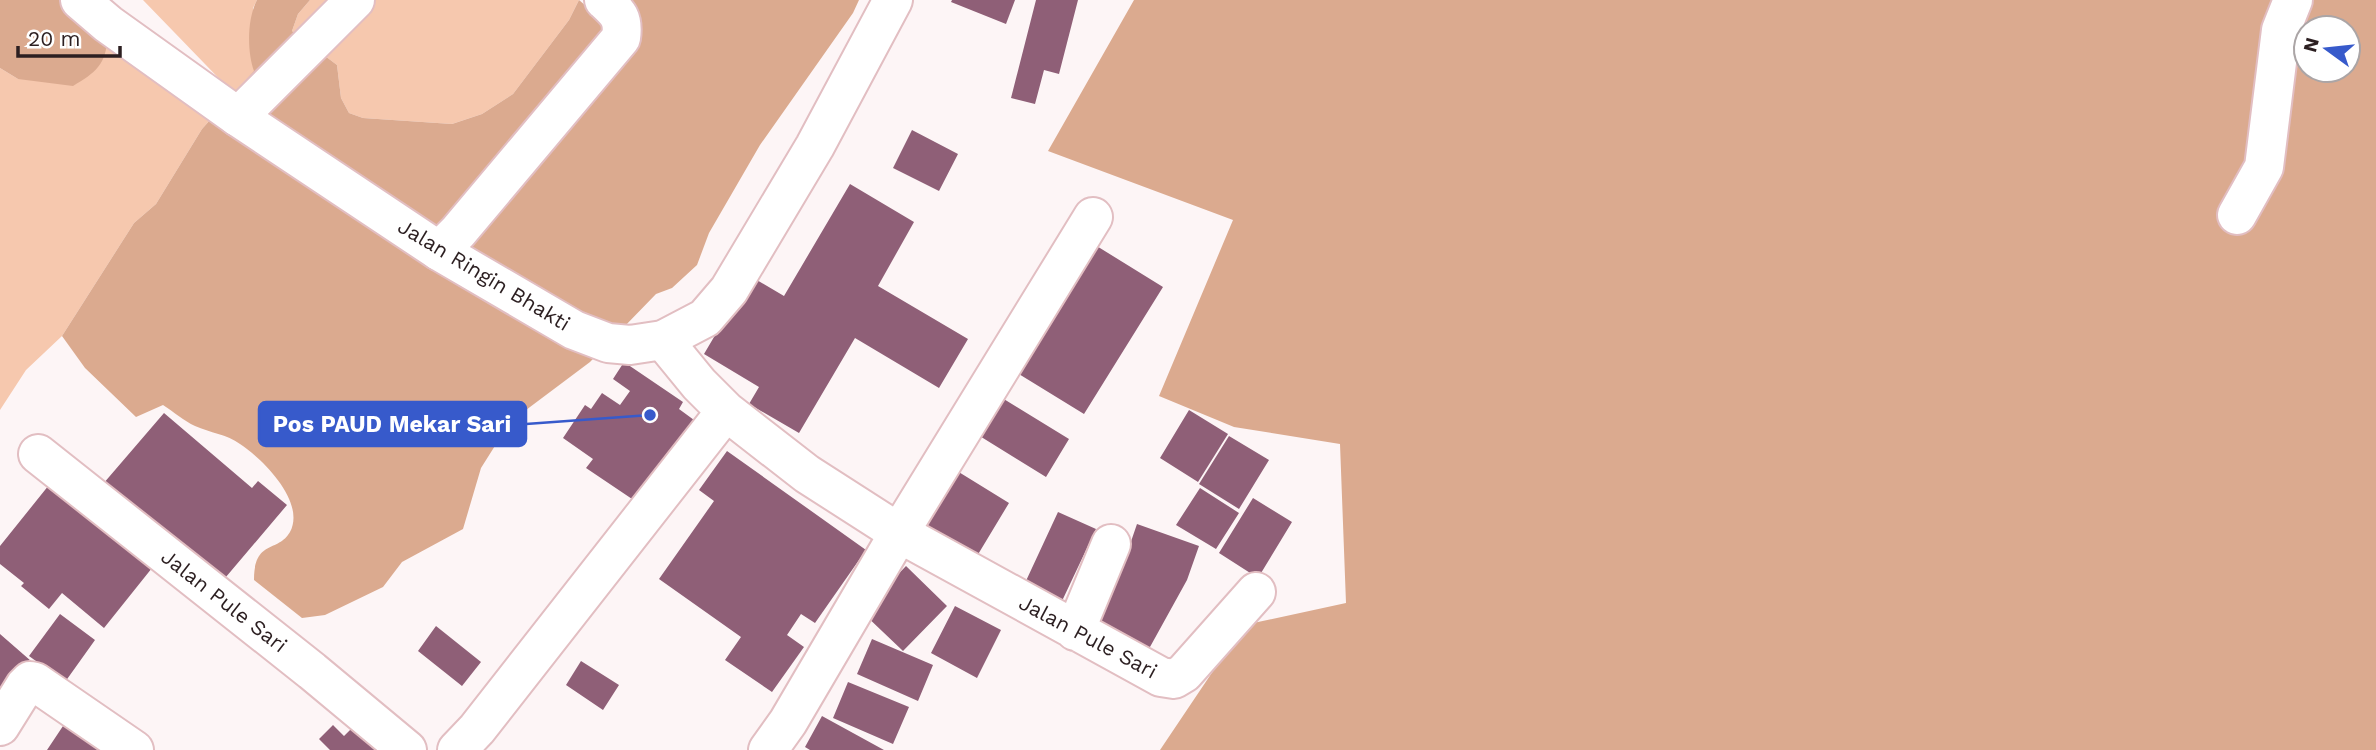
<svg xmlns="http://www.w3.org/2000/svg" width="2376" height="750" font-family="'Work Sans',sans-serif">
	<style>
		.green { fill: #f6c8ae }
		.forest { fill: #dbaa8f; fill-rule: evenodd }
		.building { fill: #8f5f77 }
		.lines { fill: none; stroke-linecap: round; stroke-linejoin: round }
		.minor-casing { stroke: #e2bec2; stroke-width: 42 }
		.tertiary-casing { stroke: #e2bec2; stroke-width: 42 }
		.minor { stroke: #fff; stroke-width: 38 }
		.tertiary { stroke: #fff; stroke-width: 38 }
		.labels { text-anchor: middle; stroke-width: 5; stroke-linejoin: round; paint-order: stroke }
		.street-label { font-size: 21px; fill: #2c1f21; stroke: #fff }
		.leader { fill: none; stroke: #375acb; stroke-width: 2.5 }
		.callout-dot { fill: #375acb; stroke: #fff; stroke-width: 2.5 }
		.callout { fill: #375acb; stroke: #375acb; stroke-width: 2.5 }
		.callout-label { font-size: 23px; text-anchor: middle; font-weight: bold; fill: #fff }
	</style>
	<rect width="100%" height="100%" fill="#fdf5f6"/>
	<path class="green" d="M143 0H257L253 8 255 71 234 94Z
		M310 0H579L569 20 513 94 482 114 452 124 363 118 349 113 341 98 337 65 292 31 298 14Z
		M107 37 210 120 202 129 156 204 134 223 62 336 26 370 0 410V68L18 79Z"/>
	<path class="forest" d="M0 0H62L107 37C107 64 95 73 73 86L18 79 0 68Z
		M257 0H310L298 14 292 31 337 65 341 98 349 113 363 118 452 124 482 114 513 94 569 20 579 0 586 6 592 0H859L853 13 760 145 709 233 697 265 672 288 656 294 590 362 510 422 481 468 463 529 402 562 383 587 325 615 302 618 254 580C254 539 278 553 290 532 306 502 263 459 240 444 227 434 210 433 195 426 184 421 174 412 163 405L136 417 85 368 62 336 134 223 156 204 202 129 254 71C247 52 247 19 257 0Z
		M1134 0H2376V750H1160L1244 625 1346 603 1340 444 1234 427 1159 396 1233 220 1048 151ZM2306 28H2348V70H2306Z"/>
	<path class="building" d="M952 0H1015L1006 24 951 2Z
		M1036 0H1078L1059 74 1044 70 1035 104 1011 98Z
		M912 130 958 154 939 191 893 168Z
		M850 184 914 222 878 286 968 339 939 388 855 338 799 433 749 404 759 387 704 354 750 276 784 296Z
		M1087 240 1163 287 1084 414 1009 368Z
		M624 362 683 402 679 409 694 420 638 503 586 468 593 459 563 438 585 405 591 409 602 393 620 405 630 391 613 379Z
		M994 393 1069 439 1046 477 970 430Z
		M1189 410 1228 434 1198 482 1160 458Z
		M164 413 252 488 258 481 287 505 220 584 103 484Z
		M1229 436 1269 460 1239 509 1199 484Z
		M727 451 866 550 815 623 801 614 787 635 804 647 772 692 725 660 741 637 659 579 714 501 699 490Z
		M949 466 1009 503 971 566 911 528Z
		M49 485 152 568 104 628 62 593 49 609 21 586 24 583 0 564V546Z
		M1200 488 1239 513 1216 549 1176 525Z
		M1253 498 1292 522 1258 578 1219 553Z
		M1058 512 1096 529 1062 601 1025 583Z
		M1137 524 1199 546 1187 580 1145 656 1089 624 1125 559Z
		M906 566 947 606 903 651 862 612Z
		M955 606 1001 630 977 678 931 653Z
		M60 614 95 640 65 682 29 656Z
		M436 626 481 662 462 686 418 651Z
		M0 634 31 661 0 697Z
		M872 639 933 665 918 701 857 674Z
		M581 661 619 685 603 710 566 685Z
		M848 682 909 707 893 744 833 718Z
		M822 716 884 750H810L805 747Z
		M67 720 113 750H47Z
		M333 725 344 736 355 725 379 750H330L319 739Z"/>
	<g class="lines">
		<defs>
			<path id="minor" d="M238 117 355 0
				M2237 215 2264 167 2281 30 2293 0
				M439 251 458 232 621 38C624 18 618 13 604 0
				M663 340 699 384 726 411 807 474 899 533 1161 677 1174 679 1184 673 1256 592
				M38 454 312 671 407 750
				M1075 631 1111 544
				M0 726 25 686 30 681 35 682 134 750
				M457 750 477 729 726 411
				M768 750 788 722 899 533 1093 217"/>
			<path id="tertiary" d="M80 0 108 24 238 117 439 251 574 330 608 343 630 345 663 340 705 318 729 290 815 146 893 0"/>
		</defs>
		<use href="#minor" class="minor-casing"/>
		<use href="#tertiary" class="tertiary-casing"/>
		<use href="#minor" class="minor"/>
		<use href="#tertiary" class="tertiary"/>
	</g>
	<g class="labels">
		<g class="street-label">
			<text transform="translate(484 275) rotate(31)" y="7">Jalan Ringin Bhakti</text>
			<text transform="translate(224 601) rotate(38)" y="7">Jalan Pule Sari</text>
			<text transform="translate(1088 637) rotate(28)" y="7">Jalan Pule Sari</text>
		</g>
	</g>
	<path class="leader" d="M650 415L526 424"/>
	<circle class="callout-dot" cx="650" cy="415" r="7"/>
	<rect class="callout" x="259" y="402" width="267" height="44" rx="7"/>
	<g class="callout-label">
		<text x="392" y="432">Pos PAUD Mekar Sari</text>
	</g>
	<g transform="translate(2327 49) rotate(285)"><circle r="33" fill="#ffffff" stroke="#aba5a6" stroke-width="2"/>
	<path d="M0-5L12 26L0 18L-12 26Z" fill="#375acb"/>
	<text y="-10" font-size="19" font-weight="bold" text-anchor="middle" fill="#2c1f21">N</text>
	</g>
	<path d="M18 46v10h102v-10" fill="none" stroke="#2c1f21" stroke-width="3.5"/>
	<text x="28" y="46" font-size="21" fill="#2c1f21" stroke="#ffffff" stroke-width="5" paint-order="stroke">20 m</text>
</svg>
